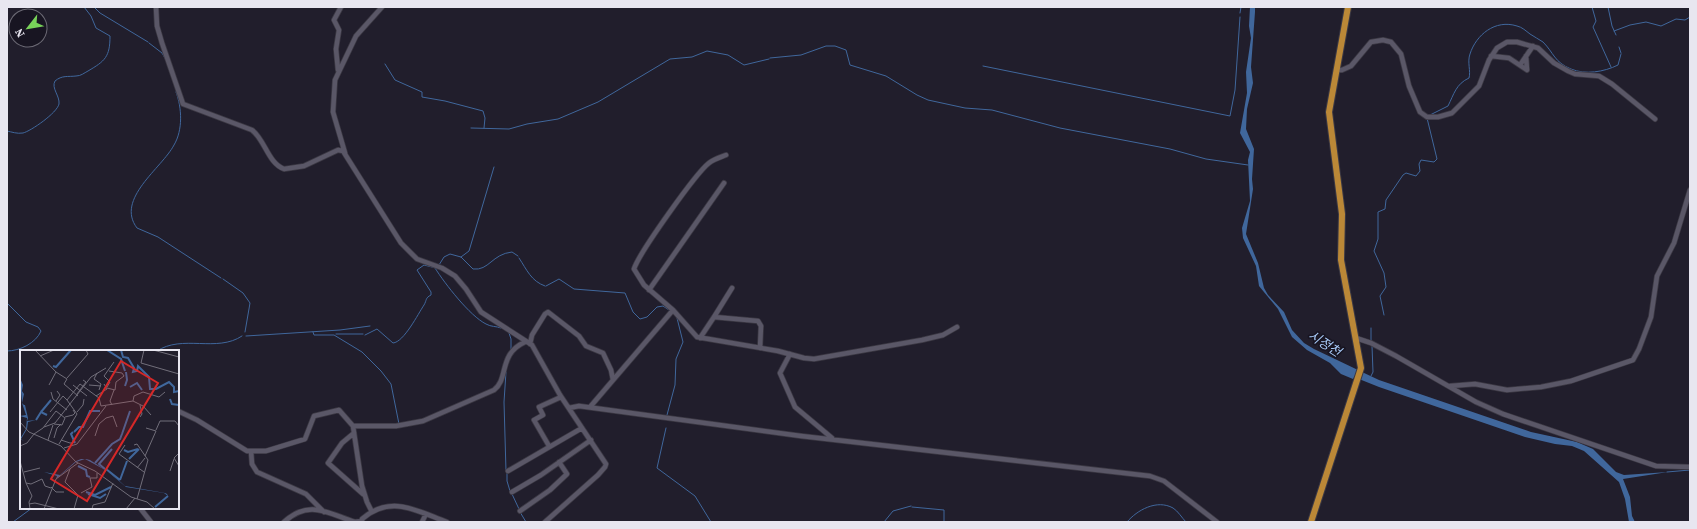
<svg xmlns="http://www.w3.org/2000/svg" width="1697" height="529" font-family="'Source Serif 4','Noto Sans KR',serif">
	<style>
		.water { fill: #40679c }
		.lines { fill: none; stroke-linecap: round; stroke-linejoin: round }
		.stream { stroke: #40679c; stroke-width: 1 }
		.minor-casing { stroke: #3c3944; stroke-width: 6 }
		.major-casing { stroke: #3c3944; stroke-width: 8 }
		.minor { stroke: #5a5767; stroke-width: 4.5 }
		.major { stroke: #bb8837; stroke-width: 6 }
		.labels { text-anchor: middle; stroke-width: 3.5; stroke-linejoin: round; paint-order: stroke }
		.water-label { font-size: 13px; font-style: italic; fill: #aacdfb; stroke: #181522 }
		.inset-river { fill: none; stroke: #40679c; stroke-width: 2 }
		.inset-road { fill: none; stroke: #716e7a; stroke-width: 1 }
		.view { fill: #d62828; fill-opacity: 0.15; stroke: #d62828; stroke-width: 2 }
		.inset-edge { fill: none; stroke: #e8e6f0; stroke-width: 2 }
	</style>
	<rect width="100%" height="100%" fill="#211e2c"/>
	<path class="water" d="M1250 7H1255V12L1251 67 1253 83 1247 109 1246 129 1254 149 1252 179 1253 189 1246 234 1258 263 1264 288 1268 295 1284 312 1292 330 1304 343 1314 349 1358 370 1353 379 1341 374 1330 363 1307 350 1292 337 1278 309 1259 286 1256 266 1243 238 1242 228 1250 201 1248 160 1250 152 1240 133 1247 93 1246 72 1251 38 1249 26Z
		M1362 372 1379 380 1531 432 1577 442 1593 449 1616 472 1624 475 1668 472 1623 479 1630 497 1632 516 1635 522H1629L1625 499 1619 482 1584 451 1572 446 1555 444 1525 437 1379 387 1359 379Z"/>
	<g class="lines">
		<path class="stream" d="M94 7 100 13 148 42
			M1592 7 1596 21 1593 27 1611 67
			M1608 7 1612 26 1616 35
			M1240 13 1241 7
			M1614 31 1630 25 1646 22 1661 26 1676 19 1685 20 1690 17
			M149 43 162 53 166 60
			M1619 47 1621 53
			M770 58 801 55 826 46H835L846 50 850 65 886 76 917 95 928 100 965 108 992 110 1060 128 1170 149 1206 159 1248 165
			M385 64 395 80 422 92V97L445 101 483 111 485 118 484 128
			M983 66 1230 116 1235 90 1240 17
			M176 92C182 108 183 130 174 145 162 168 115 199 137 228L158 237 221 278
			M1430 115 1448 106C1454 94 1456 84 1469 78 1471 71 1467 62 1470 54 1476 35 1495 19 1517 26 1522 27 1526 31 1530 34 1534 37 1539 39 1543 42 1554 53 1554 62 1571 69 1585 75 1604 72 1618 65L1621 54
			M471 128 509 129 527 124 558 119 598 102 670 59 692 57 707 51 728 55 744 65 769 59
			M7 131C12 132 17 134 23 133 31 131 57 113 59 104 60 96 51 88 55 81 62 75 68 77 76 76 81 76 84 73 88 71 105 61 110 57 110 36L96 28 91 16 84 7
			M461 257 469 251 494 167
			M519 258C527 270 531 281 545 286
			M439 265 444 257 450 254 461 257 473 269C489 271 492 254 512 252L518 256
			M435 268C445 284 470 316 486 324 491 327 496 326 501 328
			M223 279 243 293 250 303 245 332
			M546 286 559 279 574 289 625 293 633 312 640 319 647 317 657 307 663 306 669 310
			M7 303 26 322 38 327 41 331C36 343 20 351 7 351
			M1384 315 1380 296 1386 287 1384 273 1374 251 1378 239V212L1385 209 1386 200 1403 175 1406 173 1416 176 1420 171 1419 164 1421 160 1434 162 1437 159 1427 118
			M1371 328V341
			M313 332 314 335H334L362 352 381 371 391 384 399 424
			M509 333 511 339V351
			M336 334H363
			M365 335 377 329 393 343C404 342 418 314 424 305 427 300 425 298 431 295V292L417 270 424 265 436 268
			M246 336 340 330 370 326
			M157 351C182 334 217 353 242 336
			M506 372 504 402 506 471
			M1371 376 1373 372 1372 346
			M667 415 675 385 676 359 683 342 677 318
			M666 428 657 468 695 496 711 522
			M1667 472 1690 470
			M507 473V481L510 491
			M512 494 519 509
			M912 507 944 510V522
			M520 512 526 522
			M13 522 32 508
			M884 522 893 511 911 506
			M1127 522C1137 510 1157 499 1173 508 1178 511 1182 518 1186 522"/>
		<defs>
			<path id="minor" d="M156 7 157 26 162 43 183 104 252 130C265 140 268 163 284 169L304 166 338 150 343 151 401 243 417 259 442 268 455 276 466 289 481 312 532 345 560 395 606 464 605 467 598 475 545 522
				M1491 56 1509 58 1527 70 1526 56
				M1520 65 1533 46
				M338 70 336 49 339 30 334 20 341 7
				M1336 70H1342L1351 66 1371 42 1383 40 1391 42 1401 54 1409 86 1420 112 1427 117H1438L1452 113 1479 86 1489 60 1497 48 1507 42H1517L1538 48 1554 63 1568 71 1575 74 1599 76 1612 84 1655 119
				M345 153 333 112 335 80 356 36 382 7
				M726 155C721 157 714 159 709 163 696 173 639 253 634 269L644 285 673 310 697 337 778 351 804 358 814 359 922 340 943 335 957 327
				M649 290 724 183
				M714 317 732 288
				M700 338 714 317 758 321 761 326 760 348
				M1356 338 1371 343 1396 356 1476 402 1503 414 1656 466 1690 467
				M530 344 532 335 545 314 548 312 579 336 586 346 603 353 611 370 613 380
				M790 354 780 373 795 407 832 438
				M1450 386 1475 384 1507 390 1541 387 1571 381 1633 360 1639 349 1651 317 1657 276 1674 243 1690 190
				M590 407 673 310
				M569 408 579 406 801 436 1150 476 1164 481 1217 522
				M178 411 197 420 247 451H266L305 439 314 416 339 410 353 426 362 486 367 502 372 512
				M353 426H396L423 421 494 390C509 379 498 354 525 342
				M354 433 342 443 328 463 363 494
				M549 446 534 420 543 415 539 407 561 397
				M251 451 252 464 257 472 306 494 324 512
				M508 471 582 428
				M512 492 541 475 591 440
				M140 508 151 522
				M520 511 550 490 567 474 559 462
				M284 522C309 499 327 513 355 522L362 521
				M362 522V519C391 494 417 511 447 522
				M422 522 426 514"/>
			<path id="major" d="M1311 522 1361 368 1341 260 1342 214 1329 112 1348 7"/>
		</defs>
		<use href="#minor" class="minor-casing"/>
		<use href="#major" class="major-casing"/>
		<use href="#minor" class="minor"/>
		<use href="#major" class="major"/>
	</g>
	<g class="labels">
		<g class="water-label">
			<text transform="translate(1325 343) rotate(33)" y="5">시정천</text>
		</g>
	</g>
	<g transform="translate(20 350)">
		<rect width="159" height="159" fill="#211e2c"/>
		<path d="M0 28 3 35 2 41 4 44 2 53 4 55H5L8 68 7 71 16 70 8 72 15 80 8 72 7 79 1 89 4 91 24 122 40 125 56 111 61 109H66L70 110 87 121 95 127 105 136 145 143 147 144 148 146 159 139 148 146 144 143 106 137 87 121 65 109 56 112 36 129 37 126 24 122 4 91 0 89 6 79 7 68 0 66 6 65 2 53Z" fill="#40679c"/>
		<path class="inset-river" d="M87 0 101 9 105 21M101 0 103 7 108 8 114 18 113 22 117 21 118 16 129 27 130 39H136L149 32 154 37V42L159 41M33 16 36 17 51 0M105 36 107 30 106 22M110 37 117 33 122 40M150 49 152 54 159 55M21 62 31 50M16 70 21 62 27 65M53 82 51 84 55 93M54 82 59 77H63L70 61H80M102 84 110 61M104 100 108 102 118 99M109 109 119 99M75 113 92 94 100 89 102 84M58 116 66 120 67 126 70 127M85 119 79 114 92 99M86 119 100 130M100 130 107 111M66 142 75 145 91 137M68 144 80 148 86 144M135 157 148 146"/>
		<path class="inset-road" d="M15 0 36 22 47 29 44 34 58 46M124 0 121 13 159 24M133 0 159 7M20 6 34 0M77 23 74 29 81 34 79 40M47 28 68 4 66 0M29 35 36 22M53 35 67 46M69 35 81 36M87 37 90 32 84 26 94 12M87 38 95 40 96 32 104 26 102 23 89 21M31 42 33 49 47 60M57 44 66 32 63 30M76 46 87 39 84 34M36 51 40 45 37 41M113 51 123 56 131 65M92 55 90 51 94 40M30 62 43 46 47 50M57 62 63 55 64 49M45 67 53 65 55 63 53 60M120 67 122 64 120 55M0 72 9 82 41 96 56 112 75 121 111 147 127 152 135 159M24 77 35 73 71 27 86 18M136 80 140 71H155L159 76M14 84 23 78 36 61 45 68 42 75 34 74M75 86 79 74 86 68 93 66 97 77M34 88 37 78 41 74M28 90 33 75M41 90 50 93H53V90M39 94 57 64 47 50 60 34 79 48 81 56 113 51 114 46 123 42 139 47 145 42M105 95 99 104 124 122M114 95 117 94 128 110 117 149M0 96 7 93 14 84M44 98 57 94 86 56M159 103 154 108 159 116M125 106 136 81 126 78M0 111 6 133 11 134 22 129 25 136 31 138M117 118 125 108M50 119 45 132 58 145 54 159M150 121 154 109M4 122 20 118M6 133 12 146 9 152 10 159M31 137 36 142H44M61 143 72 137 70 128H77V123M9 154 15 153 39 159M24 159 36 129 58 113M72 159 73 155 85 152 93 133M106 159 115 148"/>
		<path class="view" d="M101 11 138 33 67 151 31 129Z"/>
		<rect width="159" height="159" class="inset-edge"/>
	</g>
	<rect width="1697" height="529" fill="none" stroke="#e8e6f0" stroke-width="16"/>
	<g transform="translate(28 28) rotate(239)"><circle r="19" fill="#181522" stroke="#6b6974"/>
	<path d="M0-3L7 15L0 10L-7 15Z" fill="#78d259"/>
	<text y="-6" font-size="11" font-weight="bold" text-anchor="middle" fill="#e8e6f0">N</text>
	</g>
</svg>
